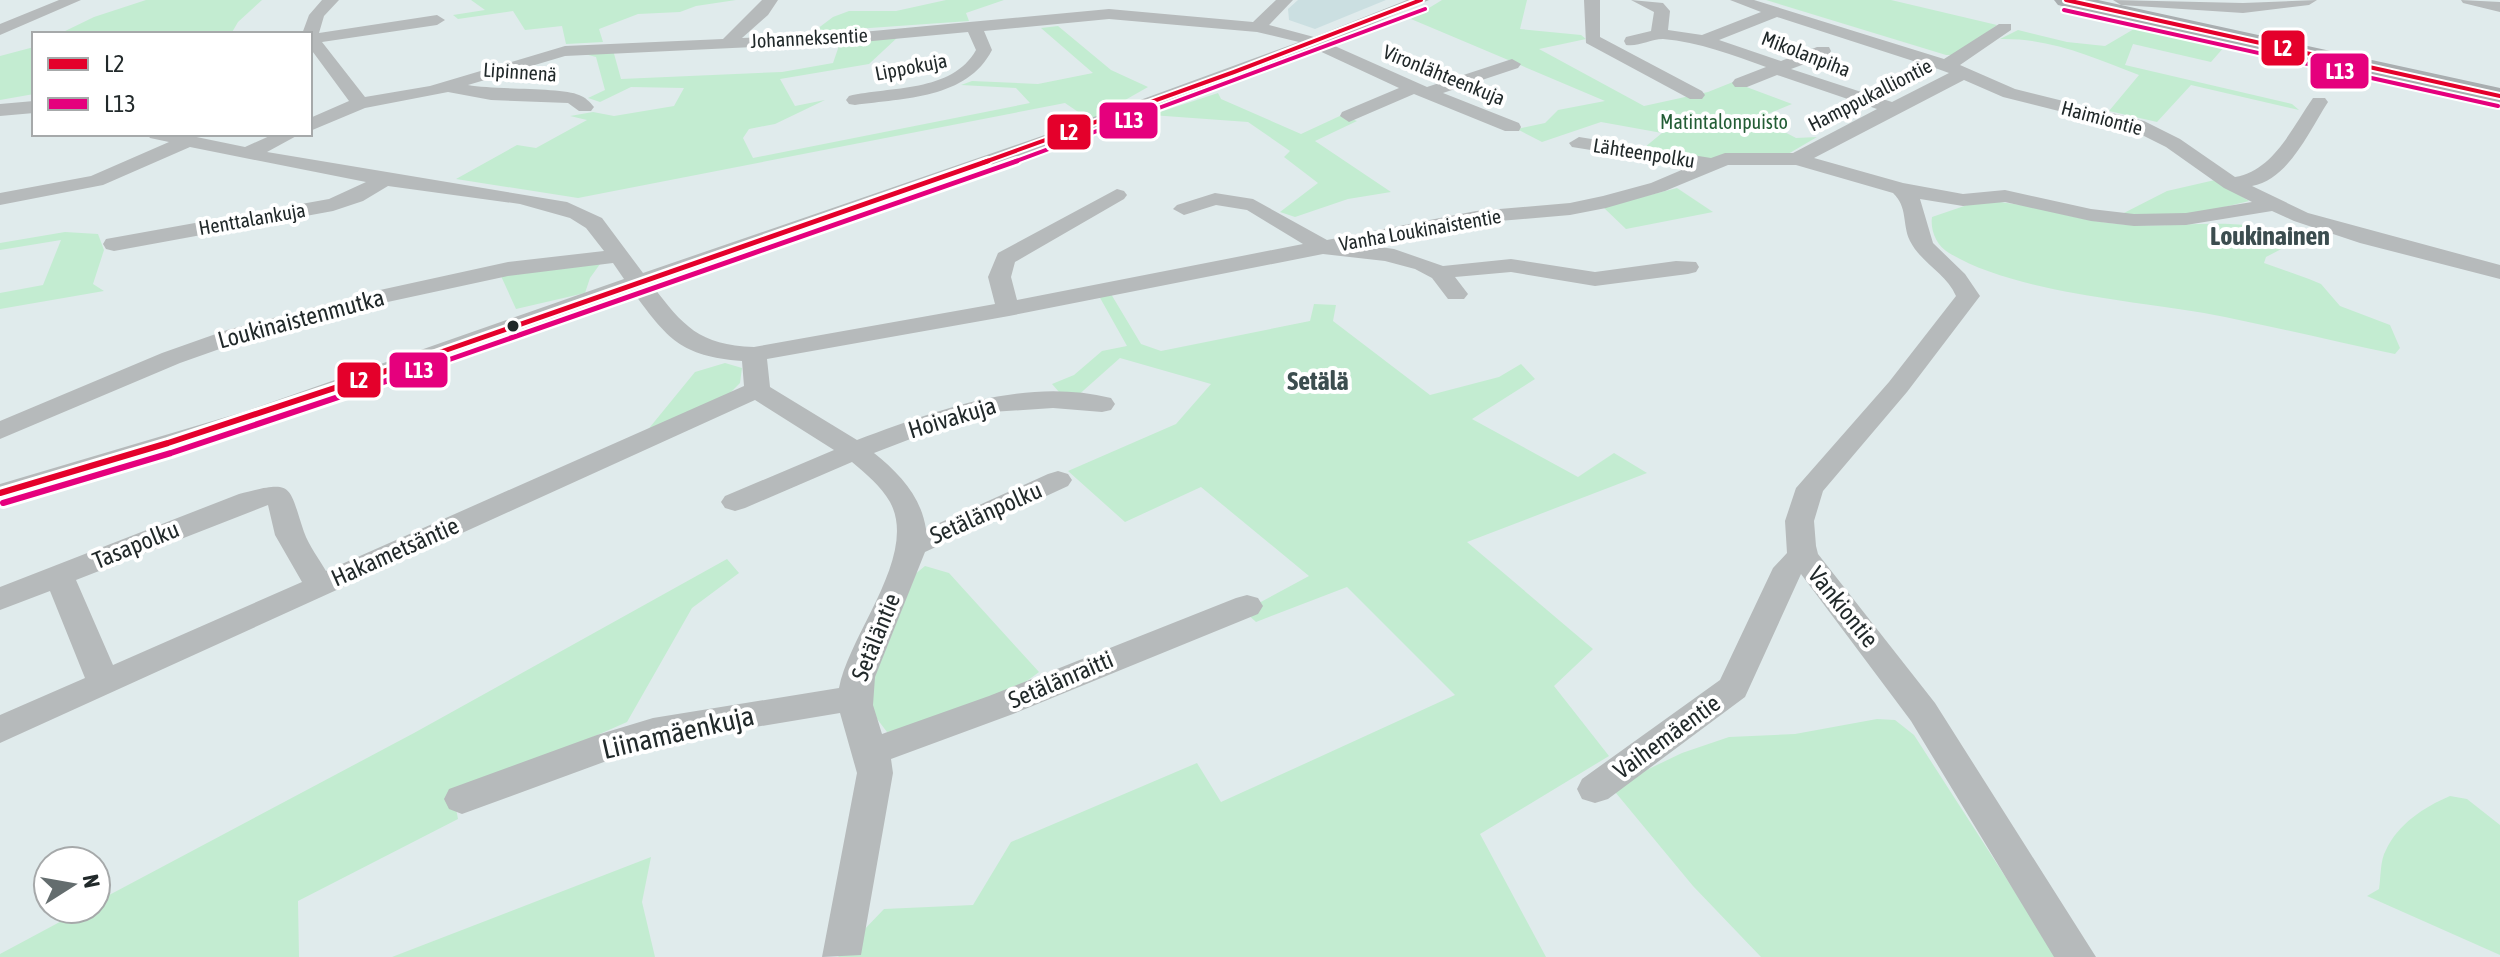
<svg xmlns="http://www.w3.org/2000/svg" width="2500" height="957" font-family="'Asap Condensed',sans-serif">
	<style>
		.built { fill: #cbdfe1 }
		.green { fill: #c3ecd1 }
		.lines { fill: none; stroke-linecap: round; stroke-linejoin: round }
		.minor { fill: #b6babb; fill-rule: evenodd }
		.highway { fill: #a9aeb0; fill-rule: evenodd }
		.bus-1-far2-casing { stroke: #fff; stroke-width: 8 }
		.bus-1-far1-casing { stroke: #fff; stroke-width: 10 }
		.bus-1-casing { stroke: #fff; stroke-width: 12 }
		.bus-2-far2-casing { stroke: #fff; stroke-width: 8 }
		.bus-2-far1-casing { stroke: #fff; stroke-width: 10 }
		.bus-2-casing { stroke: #fff; stroke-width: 12 }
		.bus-1-far2 { stroke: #e4002b; stroke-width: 4 }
		.bus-1-far1 { stroke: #e4002b; stroke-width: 5 }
		.bus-1 { stroke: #e4002b; stroke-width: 6 }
		.bus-2-far2 { stroke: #e5007d; stroke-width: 4 }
		.bus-2-far1 { stroke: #e5007d; stroke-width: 5 }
		.bus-2 { stroke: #e5007d; stroke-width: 6 }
		.bus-dot { fill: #21292a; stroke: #fff; stroke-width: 3 }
		.labels { text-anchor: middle; stroke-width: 8; stroke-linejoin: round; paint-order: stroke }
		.far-street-label { font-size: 20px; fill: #21292a; stroke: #fff }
		.far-park-label { font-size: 20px; fill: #235d35; stroke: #fff }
		.street-label { font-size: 24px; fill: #21292a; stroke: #fff }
		.far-district-label { font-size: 26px; font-weight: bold; fill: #3c4d4f; stroke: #fff }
		.neighbourhood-label { font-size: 26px; font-weight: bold; fill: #3c4d4f; stroke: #fff }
		.near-street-label { font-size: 28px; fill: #21292a; stroke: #fff }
		.line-badge { stroke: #fff; stroke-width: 3 }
		.badge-label { font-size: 22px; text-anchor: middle; font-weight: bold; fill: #fff }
	</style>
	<rect width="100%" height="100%" fill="#e0ebec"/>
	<path class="built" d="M1298 0H1386L1315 29 1289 20 1288 9Z"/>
	<path class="green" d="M146 0H262L238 22 231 34H59L94 17Z
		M471 0H736L696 6 680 12 638 14 599 29 603 42 566 44 562 26 525 30 513 11 458 19 453 15 485 10Z
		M946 0H1004L966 13 969 21 813 32 833 17 849 11H896Z
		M1442 0H1527L1520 29 1581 35 1586 39 1539 49 1644 106 1708 92 1733 82 1792 104 1758 118 1796 138 1817 137 1788 154 1711 159 1645 147 1662 133 1601 122 1542 142 1517 129 1545 123 1558 110 1605 101 1411 19Z
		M1766 0H1891L1997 25 1956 55H1946Z
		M1058 26 1111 70 1148 87 1090 120 1065 103 578 198 456 179 517 145 536 148 587 120 570 116 593 112 614 116 674 106 684 88 631 87 600 102 588 98 605 90 596 57 581 53 613 50 621 79 782 72 833 63 841 40 898 37 869 64 780 79 795 106 825 100 775 124 749 129 743 138 753 158 1030 103 1016 88 961 85 972 81 1038 84 1093 73 1041 28Z
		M2139 26 2225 46 2211 62 2133 44 2125 65 2292 104 2299 110 2191 85 2157 122 2109 111 2139 75C2092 57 2050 38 2000 39L2018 30 2067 42 2105 46Z
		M34 47V94L0 100V56Z
		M1218 93 1221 99 1301 134 1342 115 1357 121 1315 141 1391 192 1348 199 1295 217 1280 212 1318 183 1284 157 1290 151 1248 122 1151 115Z
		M2215 180 2249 201 2192 215 2118 216 2167 191Z
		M1677 188 1713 212 1626 229 1603 207Z
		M1979 201C2027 201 2071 220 2118 224 2178 230 2237 213 2295 237L2293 243 2266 257 2264 263 2309 279 2321 284 2340 306 2390 325 2400 348 2395 354C2331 341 2268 325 2204 313 2129 300 2014 292 1949 253 1937 246 1930 231 1932 217Z
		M65 232 98 234 104 250 93 284 104 291 0 309V293L43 285 61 240 0 250V243Z
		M600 264 590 278 585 293 516 309 501 276Z
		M1111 294 1141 344 1161 351 1310 321 1314 304 1336 305 1333 321 1430 395 1499 377 1521 364 1535 379 1472 419 1578 477 1614 453 1647 473 1467 542 1593 649 1554 686 1609 756 1480 834 1546 957H838L884 909 973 905 1011 842 1197 763 1221 802 1455 695 1347 587 1256 622 1244 611 1309 576 1201 487 1125 522 1068 471 1176 424 1211 384 1120 358 1075 398 1059 392 1052 384 1074 375 1102 351 1127 346 1099 296Z
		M725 363 742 368 740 383 727 396 646 432 695 372Z
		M727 559 739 573 692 608 627 722 454 798 458 819 298 901 299 957H0V954L84 909H96V902L414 733Z
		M925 566 949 573 1039 672C1001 702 934 726 887 732L868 707V669L914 575Z
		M1877 719 1895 720 1914 735 2057 957H1761L1693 886 1611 787 1682 753 1729 737 1795 734Z
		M2450 796 2467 799 2500 825V955L2367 896 2379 889C2381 877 2380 860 2386 850 2398 824 2424 807 2450 796Z
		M651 857 642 902 655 957H392Z"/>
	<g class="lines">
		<path class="minor" d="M59 0H81L0 35V24Z
			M322 0H339L324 16 319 33 437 15 445 20 437 25 322 42 365 97 430 86 565 46 723 39 762 0H778L768 15 742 38 862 32 1109 9 1253 22 1276 0H1293L1269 25 1314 37 1407 0H1429L1328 43 1427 87 1512 59 1521 64 1518 68 1443 93 1519 123 1521 127 1519 131H1505L1414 94 1349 122 1340 116 1342 112 1399 88 1313 48 1053 145 652 285C683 326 699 345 754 347L995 304 988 277 998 253 1117 189 1124 191 1127 195 1124 199 1015 262 1011 277 1017 300 1303 244 1247 210 1216 205 1184 215 1173 209 1177 205 1215 193 1253 199 1327 240 1476 211 1570 203 1603 196 1651 183 1691 166 1572 147 1569 143 1579 137 1711 158 1725 153H1793L1877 109 1777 75 1747 87H1735L1732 83 1735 79 1766 67C1733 55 1699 42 1663 39 1650 39 1639 47 1626 45L1624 41 1626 37 1651 31 1654 12 1631 0 1663 3 1670 11 1668 30 1702 35 1761 12 1730 0H1754L1944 59 1999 24H2011V30L1960 65 2015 89 2144 121 2180 139 2235 177C2274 170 2291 129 2313 98H2325L2328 102C2309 131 2289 179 2252 186L2308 213 2500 265V279L2360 243 2294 221 2272 211 2186 225 2134 226 2091 221 2005 202 1963 206 1920 199 1933 243 1965 274 1980 296 1907 392 1823 491 1814 521 1816 546 1818 554 1935 703 2096 957H2054L1911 721 1801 574 1745 697 1608 799 1595 803 1582 799 1577 789 1582 779 1720 680 1773 568 1787 553 1785 521 1796 488 1889 382 1956 296C1946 273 1921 263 1910 241 1902 224 1908 207 1893 193L1796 165H1728L1665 191 1606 208 1570 215 1476 223 1366 245 1394 249 1443 266 1511 259 1595 272 1676 261 1696 262 1699 267 1696 272 1688 274 1595 286 1511 272 1455 277 1468 294 1464 299H1448L1432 278 1415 269 1385 261 1323 254 1009 316 767 359 770 387 857 440C938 410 1023 377 1111 398L1115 404 1111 410 1102 412 1053 408 991 412 952 423 874 453C899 473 921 496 926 529L1048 474 1058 471 1068 474 1072 480 1068 486 925 552 875 677 873 705 882 734 989 696 1236 598 1247 595 1258 598 1263 606 1258 614 1013 714 891 759 893 773 861 955 822 957 857 773 840 713 653 744 462 814 449 809 444 799 449 789 597 735 653 718 839 688C849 634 919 555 890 502 881 486 866 474 852 462L745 508 735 511 725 508 721 502 725 496 834 450 755 400 0 743V715L85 678 50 591 0 610V587L239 494C295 479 288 485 304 532 309 546 319 559 326 571L744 386 742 361C680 356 668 339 633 292L262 423 0 502V484L243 412 624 279 613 263 508 276 383 303 245 340 180 363 0 439V421L162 353 227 330 380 290 508 262 604 251 586 228 570 218 520 204 388 186 363 201 333 211 114 251 106 249 103 244 106 239 329 199 366 182 190 147 103 185 0 205V193L91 176 169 142 150 138 147 134H182L245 147 274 134H300L267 152 567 202 602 218 643 273 1039 137 1299 42 1257 32 1109 19 984 31 992 50C967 99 904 98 855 105L849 104 846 100 849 96C890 86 952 93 976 50L968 32 862 42 565 56 468 85C494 90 563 87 579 95 585 97 590 102 594 107L591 111H579L568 103 491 100 448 92 365 108 310 131V118L349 101 310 48V34H302L309 15ZM1777 17 1938 69 1949 73 1892 102 1791 69 1829 55 1831 51 1829 47H1817L1781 61 1719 40ZM1964 80 2003 97 2130 129 2166 147 2224 188 2252 202 2186 213 2134 214 2091 209 2005 190 1963 194 1903 183 1814 158ZM268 505 275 535 302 582 113 665 76 580Z
			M1584 0H1600V37L1702 91 1705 95 1702 99H1690L1586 43Z
			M2113 0 2243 3 2317 0 2309 5 2243 13 2121 5Z
			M2461 0 2500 2V12L2463 3Z
			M34 101V113L0 116V104Z"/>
		<path class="highway" d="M2054 0H2098L2500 88V104L2066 7 2058 5Z"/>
		<defs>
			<path id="bus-1-far2" d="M2066 0 2500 96
				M982 163 1234 72 1421 0"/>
			<path id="bus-1-far1" d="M395 368 988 161"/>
			<path id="bus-1" d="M0 493 168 443 401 366"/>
			<path id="bus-2-far2" d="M2064 10 2498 106
				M1011 163 1425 9"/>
			<path id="bus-2-far1" d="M425 368 1017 161"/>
			<path id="bus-2" d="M3 503 171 453 431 366"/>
		</defs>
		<use href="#bus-1-far2" class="bus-1-far2-casing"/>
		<use href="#bus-1-far1" class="bus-1-far1-casing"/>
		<use href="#bus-1" class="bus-1-casing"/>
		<use href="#bus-2-far2" class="bus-2-far2-casing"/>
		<use href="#bus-2-far1" class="bus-2-far1-casing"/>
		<use href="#bus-2" class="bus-2-casing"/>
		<use href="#bus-1-far2" class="bus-1-far2"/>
		<use href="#bus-1-far1" class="bus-1-far1"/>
		<use href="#bus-1" class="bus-1"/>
		<use href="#bus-2-far2" class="bus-2-far2"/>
		<use href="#bus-2-far1" class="bus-2-far1"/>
		<use href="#bus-2" class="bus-2"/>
	</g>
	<circle class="bus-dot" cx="513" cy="326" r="7"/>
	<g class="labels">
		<g class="far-street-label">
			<text transform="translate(809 38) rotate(-3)" y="7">Johanneksentie</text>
			<text transform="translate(1806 54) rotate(21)" y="7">Mikolanpiha</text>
			<text transform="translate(911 67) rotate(-11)" y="7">Lippokuja</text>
			<text transform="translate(520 72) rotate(4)" y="7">Lipinnenä</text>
			<text transform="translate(1444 75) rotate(22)" y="7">Vironlähteenkuja</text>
			<text transform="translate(1870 95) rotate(-27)" y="7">Hamppukalliontie</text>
			<text transform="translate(2102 118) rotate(15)" y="7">Haimiontie</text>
			<text transform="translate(1644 153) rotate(9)" y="7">Lähteenpolku</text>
			<text transform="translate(252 219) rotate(-10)" y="7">Henttalankuja</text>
			<text transform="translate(1420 230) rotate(-10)" y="7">Vanha Loukinaistentie</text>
		</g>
		<g class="far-park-label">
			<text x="1724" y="129">Matintalonpuisto</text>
		</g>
		<g class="street-label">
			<text transform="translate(301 319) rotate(-15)" y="8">Loukinaistenmutka</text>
			<text transform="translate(952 418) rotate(-17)" y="8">Hoivakuja</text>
			<text transform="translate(986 513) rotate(-24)" y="8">Setälänpolku</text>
			<text transform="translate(136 545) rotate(-22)" y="8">Tasapolku</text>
			<text transform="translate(395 552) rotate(-24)" y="8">Hakametsäntie</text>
			<text transform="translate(1843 607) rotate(51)" y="8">Vankiontie</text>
			<text transform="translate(876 637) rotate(-68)" y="8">Setäläntie</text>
			<text transform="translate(1061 680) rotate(-23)" y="8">Setälänraitti</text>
			<text transform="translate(1667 737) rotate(-36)" y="8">Vaihemäentie</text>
		</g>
		<g class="far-district-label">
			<text x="2270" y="245">Loukinainen</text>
		</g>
		<g class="neighbourhood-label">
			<text x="1318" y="390">Setälä</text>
		</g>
		<g class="near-street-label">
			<text transform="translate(678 732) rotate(-13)" y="10">Liinamäenkuja</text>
		</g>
	</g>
	<g class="line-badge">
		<rect x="2260" y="29" width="46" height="38" rx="8" fill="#e4002b"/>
		<rect x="2309" y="52" width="61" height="38" rx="8" fill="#e5007d"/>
		<rect x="1098" y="101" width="61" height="39" rx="8" fill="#e5007d"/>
		<rect x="1046" y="113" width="46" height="38" rx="8" fill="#e4002b"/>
		<rect x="388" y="351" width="61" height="38" rx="8" fill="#e5007d"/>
		<rect x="336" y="361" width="46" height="38" rx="8" fill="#e4002b"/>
	</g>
	<g class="badge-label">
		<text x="2283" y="56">L2</text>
		<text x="2340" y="79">L13</text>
		<text x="1129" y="128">L13</text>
		<text x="1069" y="140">L2</text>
		<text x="419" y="378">L13</text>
		<text x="359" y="388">L2</text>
	</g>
	<rect x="32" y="32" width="280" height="104" fill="#ffffff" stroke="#a6a9aa" stroke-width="2"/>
	<rect x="48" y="58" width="40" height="12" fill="#e4002b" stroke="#a6a9aa" stroke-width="2"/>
	<text x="104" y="72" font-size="24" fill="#21292a">L2</text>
	<rect x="48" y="98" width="40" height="12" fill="#e5007d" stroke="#a6a9aa" stroke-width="2"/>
	<text x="104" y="112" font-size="24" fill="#21292a">L13</text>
	<g transform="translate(72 885) rotate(79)"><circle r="38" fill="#ffffff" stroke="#a6a9aa" stroke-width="2"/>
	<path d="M0-6L14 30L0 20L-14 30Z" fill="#646d6e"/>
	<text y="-12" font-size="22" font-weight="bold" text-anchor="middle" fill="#21292a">N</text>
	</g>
</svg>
